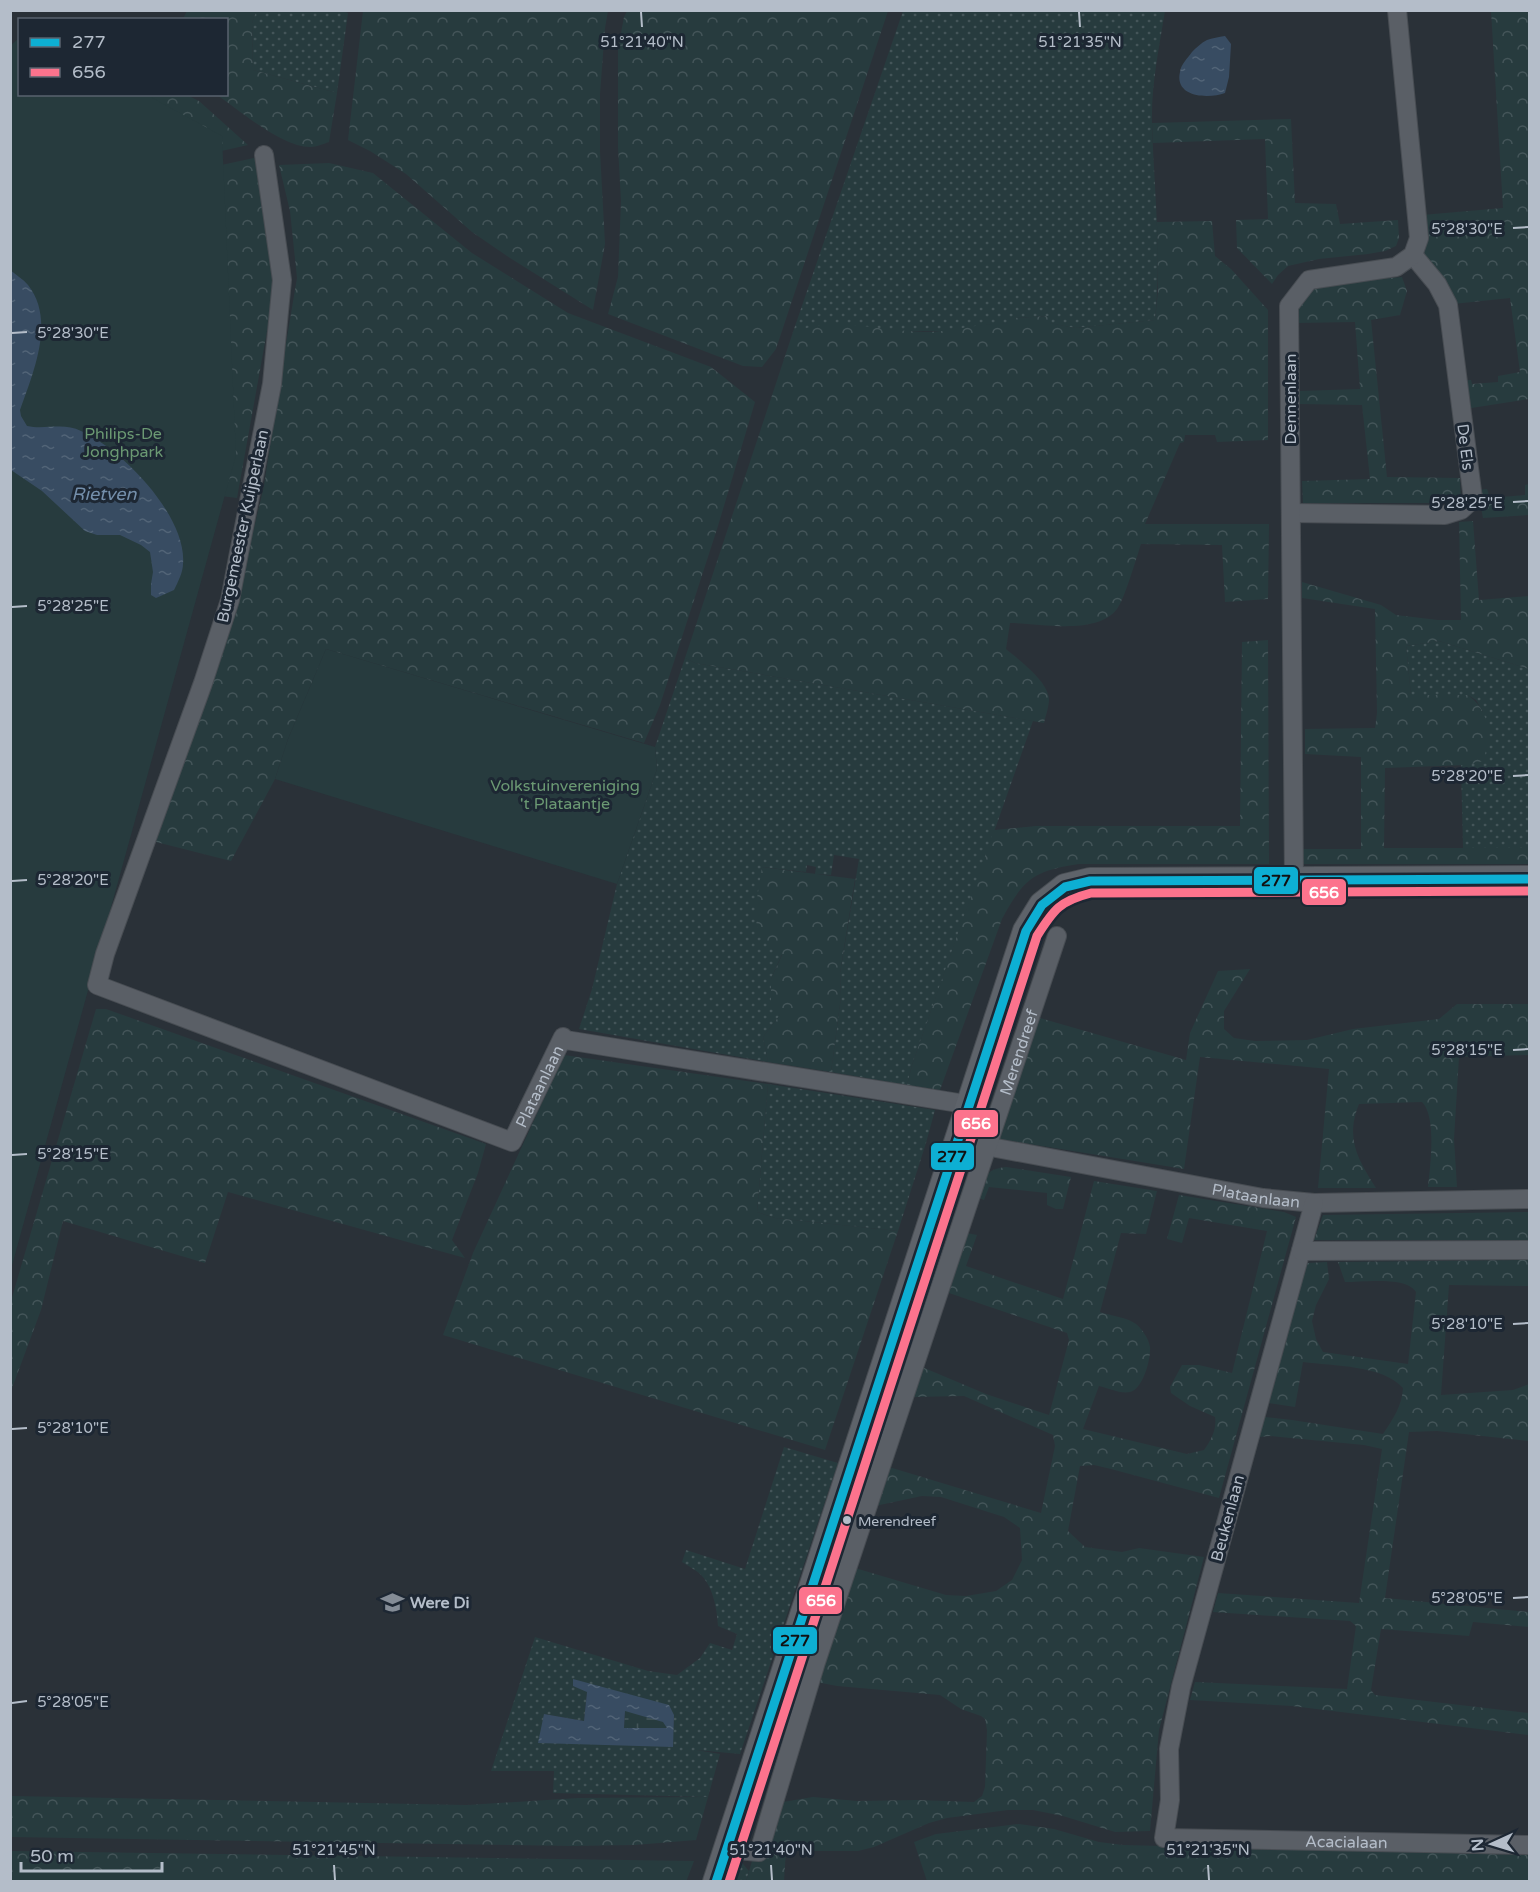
<svg xmlns="http://www.w3.org/2000/svg" width="1540" height="1892" font-family="'Varela Round',sans-serif">
	<style>
		.grass { fill: url(#grass-dots); fill-rule: evenodd }
		.forest { fill: url(#forest-crowns) }
		.wetland { fill: url(#wetland-marsh) }
		.green { fill: #273b3e }
		.water { fill: url(#water-ripples); fill-rule: evenodd }
		.lines { fill: none; stroke-linecap: round; stroke-linejoin: round }
		.street-casing { stroke: #484d53; stroke-width: 20 }
		.secondary-casing { stroke: #484d53; stroke-width: 28 }
		.street { stroke: #5a5f66; stroke-width: 18 }
		.secondary { stroke: #5e636a; stroke-width: 26 }
		.bus-1-casing { stroke: #1d2733; stroke-width: 14 }
		.bus-2-casing { stroke: #1d2733; stroke-width: 14 }
		.bus-1 { stroke: #0dafd3; stroke-width: 9 }
		.bus-2 { stroke: #fc738d; stroke-width: 9 }
		.ticks { fill: none; stroke: #b4bdc9; stroke-width: 2 }
		.bus-dot { fill: #b4bdc9; stroke: #1d2733; stroke-width: 2 }
		.labels { text-anchor: middle; stroke-width: 6; stroke-linejoin: round; paint-order: stroke }
		.bus-label { font-size: 14px; fill: #b4bdc9; stroke: #1d2733; text-anchor: start }
		.street-label { font-size: 16px; fill: #b4bdc9; stroke: #1d2733 }
		.park-label { font-size: 16px; fill: #6b9973; stroke: #1d2733 }
		.poi-label { font-size: 16px; font-weight: bold; fill: #b4bdc9; stroke: #1d2733; text-anchor: start }
		.water-label { font-size: 18px; font-style: italic; fill: #748fab; stroke: #1d2733 }
		.ticks-label { font-size: 15px; text-anchor: middle; fill: #b4bdc9; stroke: #1d2733; stroke-width: 6; stroke-linejoin: round; paint-order: stroke }
		.line-badge { stroke: #1d2733; stroke-width: 2 }
		.badge-label { font-size: 16px; text-anchor: middle; font-weight: bold; fill: #fff }
		.pale-badge-label { font-size: 16px; text-anchor: middle; font-weight: bold; fill: #111 }
	</style>
	<defs>
		<pattern id="grass-dots" width="8" height="8" patternUnits="userSpaceOnUse" patternTransform="scale(1.5)"><rect width="8" height="8" fill="#273b3e"/><path d="M2 2h.1M6 6h.1" fill="none" stroke="#445559" stroke-width="1.8" stroke-linecap="round"/></pattern>
		<pattern id="forest-crowns" width="20" height="18" patternUnits="userSpaceOnUse" patternTransform="scale(1.5)"><rect width="20" height="18" fill="#273b3e"/><path d="M2 6a3 3 0 1 1 6 0M12 15a3 3 0 1 1 6 0" fill="none" stroke="#445559"/></pattern>
		<pattern id="wetland-marsh" width="20" height="14" patternUnits="userSpaceOnUse" patternTransform="scale(1.5)"><rect width="20" height="14" fill="#273b3e"/><path d="M1 5h8M5 5V1M11 12h8M15 12V8" fill="none" stroke="#445559"/></pattern>
		<pattern id="water-ripples" width="26" height="14" patternUnits="userSpaceOnUse" patternTransform="scale(1.5)"><rect width="26" height="14" fill="#384c62"/><path d="M2 4q2-2 4 0t4 0M15 11q2-2 4 0t4 0" fill="none" stroke="#526477"/></pattern>
	</defs>
	<rect width="100%" height="100%" fill="#2a3138"/>
	<path class="grass" d="M340 10 348 13 337 93 253 70 252 23 256 11Z
		M903 11H1165C1159 48 1151 86 1152 124 1154 189 1162 255 1155 320L1075 328 1049 323 1048 316 1014 318V323L985 325 950 331 793 332Z
		M1439 641 1529 669V848H1463L1461 765H1468L1483 712 1476 700 1468 695H1411L1406 646Z
		M685 658 695 663 1033 721 912 1065 907 1085 831 1072 841 997 840 973 859 859 834 855 831 875 815 874 816 867 807 865 806 872 762 867 761 882 782 954 771 979 780 1015 763 1037 768 1062 579 1029 592 989 617 884 657 769 655 747Z
		M768 1084 935 1110 926 1143 898 1231 775 1218 757 1212Z
		M784 1447 838 1463 740 1754 696 1750 720 1754 708 1797 553 1793 554 1771H491L535 1637 648 1671 677 1675 700 1658 710 1643 732 1650 737 1634 718 1626C717 1609 713 1585 699 1573 694 1569 688 1566 682 1562L686 1550 745 1569ZM587 1691 674 1715 672 1747 544 1714 584 1721Z
		M738 1858 749 1871 746 1881 729 1882Z"/>
	<path class="forest" d="M187 11H256L252 23 253 70 337 93 329 142C323 144 316 147 311 147 283 148 239 110 217 95L226 94V20L183 19Z
		M363 11H608L605 28 600 94V151L605 244 593 310 507 256 472 232 406 174 370 151 348 140Z
		M627 11H888L776 349 762 367 743 366 608 314 618 277 621 201 618 147V49L624 17Z
		M1491 11H1529V399L1465 409 1460 381 1471 380 1472 384 1498 382V376L1520 372 1510 298 1453 304 1446 283 1422 251V215L1503 208Z
		M85 95H187L199 101 248 145 124 173Z
		M1291 119 1295 203 1336 204 1340 224 1398 220 1399 238 1396 246 1385 251 1368 254 1319 259 1288 266 1278 275 1272 284 1237 248 1236 220 1268 219 1265 139 1153 143 1152 123Z
		M254 158 260 166 276 281 237 498 183 491 184 173Z
		M329 163 373 173 472 253 568 313 711 367 755 402 718 526 660 705 644 743 326 649 288 739 275 779 231 861 156 842 233 617 264 486 280 379 297 278 290 211 279 165Z
		M1212 221 1215 256 1231 269 1268 310V440L1217 442 1215 435H1185L1184 442 1180 443 1145 524H1269L1268 599 1225 602 1222 545 1141 544C1136 559 1125 598 1117 609 1096 636 1040 623 1010 623L1006 649C1019 660 1048 681 1049 699 1049 706 1046 715 1044 723L695 663 685 658 793 332C801 330 808 327 816 326 851 321 887 331 922 332 953 332 983 322 1014 323V318L1049 316 1050 323 1075 328 1155 320 1158 291 1157 222Z
		M1402 277 1407 291 1400 315 1371 320 1387 477 1460 478 1461 503H1303L1302 481 1370 479 1362 405 1299 404V391L1360 389 1355 322 1296 323V310L1310 287 1341 282Z
		M1529 484V515L1483 518 1478 490 1487 489 1490 498 1525 495V485Z
		M1473 521 1479 600 1529 596V669L1439 641 1406 646 1411 695H1468C1491 712 1491 736 1483 761L1468 765 1385 768 1384 848H1529V864H1297L1296 849H1361V757L1305 754V729L1375 728 1377 713 1375 609 1302 598V582L1381 605 1396 615 1438 620H1461L1459 522Z
		M1268 640 1269 864H1079C1034 871 1024 878 1002 919L940 1090 907 1085 912 1065 994 830 1036 826H1240L1242 642Z
		M762 867 855 879 840 973 841 997 831 1072 768 1062 763 1037 780 1015 771 1004V979L782 955 758 934 755 911Z
		M1250 969 1224 1011V1029L1234 1038 1255 1041 1307 1040 1353 1029 1439 1019 1457 1004H1529V1055L1459 1057 1454 1139 1457 1187H1428C1430 1167 1437 1117 1422 1102L1359 1104C1345 1139 1358 1159 1376 1188H1318L1329 1069 1200 1057 1184 1169 993 1138 1026 1014 1186 1060 1190 1033 1218 971Z
		M96 1009H106L486 1144 478 1173 452 1240 465 1258 228 1192 205 1263 63 1221 41 1310 11 1391V1301Z
		M564 1055 768 1084 757 1212 775 1218 898 1231 825 1450 443 1335 473 1253Z
		M1006 1167 1071 1177 1063 1209H1056L1047 1205V1193L989 1187 984 1200 979 1198C984 1179 984 1169 1006 1167Z
		M1094 1181 1157 1191 1146 1234 1121 1233 1100 1312C1111 1316 1127 1317 1136 1324 1142 1329 1149 1339 1150 1347 1151 1359 1143 1389 1130 1392 1120 1394 1108 1388 1099 1386L1083 1429 1187 1454 1204 1450C1211 1440 1217 1429 1215 1417L1190 1406 1171 1393 1170 1387 1182 1365H1199L1232 1373 1267 1231 1189 1218 1182 1243 1167 1239 1179 1195 1284 1212 1296 1217 1219 1498 1111 1469 1094 1465 1080 1466 1068 1531 1085 1547 1122 1552 1139 1548 1204 1557 1159 1730 1150 1831 1115 1832 1063 1816 1033 1810H1008L947 1818 929 1823 874 1847 858 1851H786L784 1881 746 1882 752 1861V1843L765 1805 813 1797 857 1801 916 1800 974 1802 982 1796 985 1787 987 1730 985 1719 981 1716 961 1709 940 1695 837 1686 816 1682 855 1568 946 1595 966 1596 996 1591 1012 1580 1022 1560 1020 1528 1004 1517 941 1497 922 1496 875 1506 889 1467 1041 1513 1055 1446 1053 1435 964 1396 911 1397 922 1367 986 1394 1049 1415 1069 1340 1067 1333 949 1293 967 1233 977 1235 966 1266 1063 1299Z
		M1529 1212V1240H1314L1323 1215Z
		M1529 1260V1286L1449 1285 1441 1395 1513 1390 1529 1384V1441L1437 1431 1409 1432 1385 1598 1529 1612V1627L1473 1622 1469 1636 1381 1629 1371 1690 1375 1695 1529 1713V1735L1292 1706 1190 1700 1195 1682 1347 1689 1356 1626 1350 1621 1213 1612 1218 1593 1359 1603 1382 1449 1364 1445 1270 1436 1259 1437 1265 1417 1292 1420 1383 1434C1393 1419 1402 1406 1403 1388 1383 1365 1333 1366 1303 1362L1295 1407 1269 1403 1307 1263 1327 1262 1329 1279 1316 1305 1312 1321 1316 1339 1323 1352 1408 1364 1416 1292C1407 1276 1363 1282 1345 1282L1338 1262Z
		M11 1796 467 1805 578 1798 708 1797 696 1840 635 1845 573 1846 11 1837Z
		M1019 1824 1054 1829 1099 1842 1123 1845 1529 1855V1881H927L914 1842 936 1834Z
		M11 1851 694 1861 686 1882H11Z"/>
	<path class="wetland" d="M625 1710 664 1722 667 1728H624Z"/>
	<path class="green" d="M19 38 20 94 147 95 222 136 236 455 11 1269 10 46Z
		M326 649 655 747 657 769 617 884 275 779 288 739Z"/>
	<path class="water" d="M1225 36 1231 44 1229 77 1225 93C1209 99 1174 98 1180 72 1181 64 1188 58 1192 52 1196 48 1201 43 1207 40 1212 38 1219 37 1225 36Z
		M10 270C16 275 23 279 28 285 56 320 33 373 20 410L21 416 27 426C45 430 64 422 81 431 122 449 187 516 183 564 183 572 178 582 174 590L156 598 151 595V584L153 572 150 552 141 545 120 535H97L85 531 42 491 11 470Z
		M573 1679 669 1705 674 1715 673 1747 538 1743 544 1714 584 1721 587 1692 573 1686ZM625 1711 663 1722 667 1728H624Z"/>
	<g class="lines">
		<defs>
			<g id="street">
				<path id="s1" d="M264 155 282 280 272 384 238 558 230 600 203 683 105 954 97 985 512 1142 563 1037 566 1040 971 1105"/>
				<path d="M1291 513 1445 515 1461 510 1473 499 1448 305 1437 284 1413 255"/>
				<path d="M1294 879 1289 306 1309 280 1396 267 1413 255 1419 238 1397 10"/>
				<path id="s2" d="M959 1141 1263 1198 1314 1203 1530 1199"/>
				<path id="s3" d="M1314 1203 1181 1687 1169 1749 1170 1800 1164 1838 1530 1845"/>
				<path d="M1301 1251 1530 1250"/>
				<path id="s4" d="M726 1849 759 1852 816 1662 1057 936"/>
			</g>
			<path id="secondary" d="M716 1882 1026 931 1042 905 1065 887 1090 881 1530 879"/>
		</defs>
		<use href="#street" class="street-casing"/>
		<use href="#secondary" class="secondary-casing"/>
		<use href="#street" class="street"/>
		<use href="#secondary" class="secondary"/>
		<defs>
			<path id="bus-1" d="M716 1882 1026 931 1042 905 1065 887 1090 881 1530 879"/>
			<path id="bus-2" d="M729 1882 1037 936C1054 909 1060 901 1091 893L1530 891"/>
		</defs>
		<use href="#bus-1" class="bus-1-casing"/>
		<use href="#bus-2" class="bus-2-casing"/>
		<use href="#bus-1" class="bus-1"/>
		<use href="#bus-2" class="bus-2"/>
	</g>
	<path class="ticks" d="M641 12 642 27M1079 12 1080 27M1513 228 1528 227M12 333 27 332M1513 502 1528 501M12 607 27 606M1513 776 1528 775M12 881 27 880M1513 1050 1528 1049M12 1155 27 1154M1513 1324 1528 1323M12 1429 27 1428M1513 1598 1528 1597M12 1703 27 1701M334 1865 335 1880M771 1865 772 1880M1208 1865 1209 1880"/>
	<defs>
		<symbol id="school-bare" viewBox="-9 -9 18 18"><path d="M0-5L7-2L0 1L-7-2ZM-4 1L0 2.5L4 1V4Q0 6-4 4Z" fill="#848c96" stroke="#1d2733" stroke-width="2.5" paint-order="stroke"/></symbol>
	</defs>
	<g fill-rule="evenodd">
		<use href="#school-bare" x="376" y="1586" width="33" height="33"/>
	</g>
	<circle class="bus-dot" cx="847" cy="1520" r="5"/>
	<g class="labels">
		<g class="bus-label">
			<text x="858" y="1526">Merendreef</text>
		</g>
		<g class="street-label">
			<text transform="translate(1290 399) rotate(-90)" y="6">Dennenlaan</text>
			<text transform="translate(1466 447) rotate(83)" y="6">De Els</text>
			<text transform="translate(242 526) rotate(-78)" y="6">Burgemeester Kuijperlaan</text>
			<text dy="6" stroke="none"><textPath href="#s4" startOffset="874">Merendreef</textPath></text>
			<text dy="6" stroke="none"><textPath href="#s1" startOffset="1364">Plataanlaan</textPath></text>
			<text dy="6" stroke="none"><textPath href="#s2" startOffset="302">Plataanlaan</textPath></text>
			<text transform="translate(1227 1518) rotate(-75)" y="6">Beukenlaan</text>
			<text dy="6" stroke="none"><textPath href="#s3" startOffset="837">Acacialaan</textPath></text>
		</g>
		<g class="park-label">
			<text x="123" y="439">Philips-De<tspan x="123" dy="18">Jonghpark</tspan></text>
			<text x="565" y="791">Volkstuinvereniging<tspan x="565" dy="18">'t Plataantje</tspan></text>
		</g>
		<g class="poi-label">
			<text x="410" y="1608">Were Di</text>
		</g>
		<g class="water-label">
			<text x="104" y="500">Rietven</text>
		</g>
	</g>
	<g class="ticks-label">
		<text x="642" y="47">51°21'40"N</text>
		<text x="1080" y="47">51°21'35"N</text>
		<text x="1467" y="234">5°28'30"E</text>
		<text x="73" y="338">5°28'30"E</text>
		<text x="1467" y="508">5°28'25"E</text>
		<text x="73" y="611">5°28'25"E</text>
		<text x="1467" y="781">5°28'20"E</text>
		<text x="73" y="885">5°28'20"E</text>
		<text x="1467" y="1055">5°28'15"E</text>
		<text x="73" y="1159">5°28'15"E</text>
		<text x="1467" y="1329">5°28'10"E</text>
		<text x="73" y="1433">5°28'10"E</text>
		<text x="1467" y="1603">5°28'05"E</text>
		<text x="73" y="1707">5°28'05"E</text>
		<text x="334" y="1855">51°21'45"N</text>
		<text x="771" y="1855">51°21'40"N</text>
		<text x="1208" y="1855">51°21'35"N</text>
	</g>
	<g class="line-badge">
		<rect x="1253" y="866" width="46" height="29" rx="6" fill="#0dafd3"/>
		<rect x="1301" y="878" width="46" height="28" rx="6" fill="#fc738d"/>
		<rect x="953" y="1109" width="46" height="29" rx="6" fill="#fc738d"/>
		<rect x="930" y="1142" width="45" height="29" rx="6" fill="#0dafd3"/>
		<rect x="798" y="1586" width="45" height="29" rx="6" fill="#fc738d"/>
		<rect x="772" y="1626" width="46" height="29" rx="6" fill="#0dafd3"/>
	</g>
	<g class="badge-label">
		<text x="1324" y="898">656</text>
		<text x="976" y="1129">656</text>
		<text x="821" y="1606">656</text>
	</g>
	<g class="pale-badge-label">
		<text x="1276" y="886">277</text>
		<text x="952" y="1162">277</text>
		<text x="795" y="1646">277</text>
	</g>
	<rect width="1540" height="1892" fill="none" stroke="#b4bdc9" stroke-width="24"/>
	<rect x="18" y="18" width="210" height="78" fill="#1d2733" stroke="#59636f" stroke-width="1.5"/>
	<rect x="30" y="38" width="30" height="9" fill="#0dafd3" stroke="#59636f" stroke-width="1.5"/>
	<text x="72" y="48" font-size="18" fill="#b4bdc9">277</text>
	<rect x="30" y="68" width="30" height="9" fill="#fc738d" stroke="#59636f" stroke-width="1.5"/>
	<text x="72" y="78" font-size="18" fill="#b4bdc9">656</text>
	<g transform="translate(1492 1844) rotate(266)" stroke="#1d2733" stroke-width="4.5" paint-order="stroke">
	<path d="M0-4.5L10 22L0 15L-10 22Z" fill="#b4bdc9"/>
	<text y="-9" font-size="16" font-weight="bold" text-anchor="middle" fill="#b4bdc9">N</text>
	</g>
	<path d="M21 1862v9h141v-9" fill="none" stroke="#b4bdc9" stroke-width="3"/>
	<text x="30" y="1862" font-size="18" fill="#b4bdc9" stroke="#1d2733" stroke-width="4.5" paint-order="stroke">50 m</text>
</svg>
